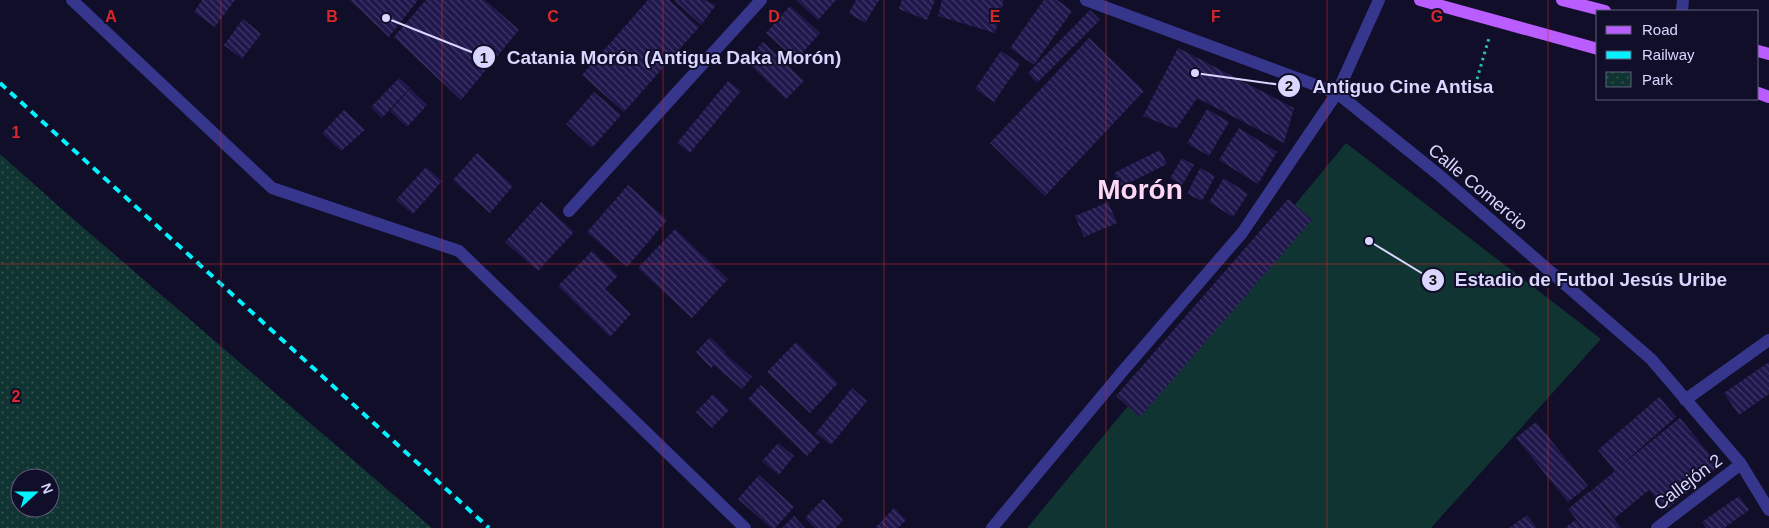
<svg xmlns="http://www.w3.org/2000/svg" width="1769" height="528" font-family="Helvetica,sans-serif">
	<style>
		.park { fill: url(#park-dots); fill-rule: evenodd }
		.pitch { fill: #103431 }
		.building { fill: url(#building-back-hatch) }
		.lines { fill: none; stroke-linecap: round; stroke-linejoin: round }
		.path { stroke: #25c4b2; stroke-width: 3; stroke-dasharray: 2.5 4; stroke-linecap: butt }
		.minor { stroke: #35368c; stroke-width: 12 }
		.major { stroke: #ba5dff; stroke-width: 12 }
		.rail { stroke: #02f3ff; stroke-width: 4; stroke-dasharray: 8 6; stroke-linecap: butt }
		.grid { fill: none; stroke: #d62828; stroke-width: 1; stroke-opacity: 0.55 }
		.labels { text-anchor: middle; stroke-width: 4; stroke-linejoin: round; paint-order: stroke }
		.street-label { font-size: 18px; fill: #d9d6ff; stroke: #110e29 }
		.town-label { font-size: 28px; font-weight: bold; fill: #ffd8f3; stroke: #110e29 }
		.grid-label { font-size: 16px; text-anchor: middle; font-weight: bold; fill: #d62828; stroke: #110e29; stroke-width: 4; stroke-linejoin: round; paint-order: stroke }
		.leader { fill: none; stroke: #d9d6ff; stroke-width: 2 }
		.callout-dot { fill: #d9d6ff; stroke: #110e29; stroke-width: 2 }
		.mark-label { font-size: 15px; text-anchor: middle; font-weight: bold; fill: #111 }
		.callout-label { font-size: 19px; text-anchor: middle; font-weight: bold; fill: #d9d6ff; stroke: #110e29; stroke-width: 4; stroke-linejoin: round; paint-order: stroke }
	</style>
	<defs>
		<pattern id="park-dots" width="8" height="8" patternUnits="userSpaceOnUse" patternTransform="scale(1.25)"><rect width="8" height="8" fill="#103431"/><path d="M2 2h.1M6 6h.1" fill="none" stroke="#325150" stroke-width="1.8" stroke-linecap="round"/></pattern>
		<pattern id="building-back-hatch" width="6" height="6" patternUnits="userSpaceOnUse" patternTransform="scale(1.25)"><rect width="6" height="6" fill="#20184c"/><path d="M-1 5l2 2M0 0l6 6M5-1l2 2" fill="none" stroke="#403967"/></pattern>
	</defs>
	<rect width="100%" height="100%" fill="#110e29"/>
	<path class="park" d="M0 154 64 211 432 528H0ZM20 478H50V508H20Z"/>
	<path class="pitch" d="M1346 143 1601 339 1431 528H1027Z"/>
	<path class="building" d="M202 0H235L215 27 194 12Z
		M350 0H418L389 37Z
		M426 0H485L519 30 461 100 394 37Z
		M648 0H669L699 27 624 112 582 75Z
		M676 0H704L716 5 701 25 675 1Z
		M796 0H836L818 20Z
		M856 0H879L865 23 849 13Z
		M902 0H935L927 20 899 9Z
		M942 0H1004L995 33 938 16Z
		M1044 0H1057L1072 11 1034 65 1010 48Z
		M790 6 820 33 796 60 766 33Z
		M1090 10 1100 20 1037 83 1028 73Z
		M243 19 261 34 242 59 224 45Z
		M1089 38 1144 91 1045 196 990 143Z
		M763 42 804 81 786 99 746 61Z
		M1178 48 1294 108 1284 143 1197 98 1176 129 1143 116Z
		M1001 51 1020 64 994 102 975 89Z
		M399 78 410 88 382 118 371 107Z
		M728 81 741 91 690 153 677 143Z
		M410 89 427 105 407 127 390 111Z
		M594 92 621 115 592 148 566 124Z
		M1207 109 1229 122 1209 156 1187 143Z
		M344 110 365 130 341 151 322 133Z
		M1239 128 1277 152 1258 184 1219 160Z
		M1160 150 1167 164 1121 187 1114 173Z
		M477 153 513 186 490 213 453 180Z
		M1182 158 1194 165 1182 185 1170 178Z
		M426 167 442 181 413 214 396 200Z
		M1200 168 1215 176 1202 201 1187 194Z
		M1224 178 1248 194 1233 217 1209 202Z
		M628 185 667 220 627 267 587 232Z
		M1288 199 1312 220 1140 417 1116 396Z
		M541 202 574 232 538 271 505 242Z
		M1108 202 1117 223 1084 237 1075 216Z
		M675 229 728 279 692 318 638 268Z
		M592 251 618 276 605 289 631 314 610 337 558 286Z
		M710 337 726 353 725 354 752 377 742 389 714 365 711 368 696 352Z
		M796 342 838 383 810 413 767 372Z
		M1769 362V394L1739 415 1724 393Z
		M761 385 820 442 807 456 748 399Z
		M852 388 867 401 831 445 816 433Z
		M713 394 729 410 712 428 696 412Z
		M1659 397 1676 417 1618 468 1680 418 1719 466 1666 510 1649 490 1615 518 1592 490 1615 471 1598 450Z
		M1536 422 1588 486 1568 502 1516 438Z
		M778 443 794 456 779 475 762 461Z
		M759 475 794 507 775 528H771L738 499Z
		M1591 490 1621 528H1583L1568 509Z
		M1739 496 1749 510 1724 528H1706L1702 522Z
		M823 499 843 520 836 528H815L805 518Z
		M894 508 906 520 898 528H875Z
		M1527 515 1537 528H1509Z
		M794 516 805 528H782Z
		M1575 520 1582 528H1565Z"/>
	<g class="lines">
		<path class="path" d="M1477 79 1489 38"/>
		<path class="minor" d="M72 0 272 188 459 251 745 528
			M1086 0 1337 93 1439 175 1651 359 1741 464 1769 510
			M1682 11 1683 0
			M569 211 761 0
			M1685 400 1769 340
			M992 528 1122 372 1242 233 1337 93 1379 0
			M1657 528 1741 464"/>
		<path class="major" d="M1420 0 1598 49
			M1562 0 1605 11
			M1758 51 1769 54
			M1758 93 1769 97"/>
		<path class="rail" d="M0 83 489 528"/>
	</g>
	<path class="grid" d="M221 0V528M442 0V528M663 0V528M884 0V528M1106 0V528M1327 0V528M1548 0V528M0 264H1769"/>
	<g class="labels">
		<g class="street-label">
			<text transform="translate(1478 187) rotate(40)" y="6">Calle Comercio</text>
			<text transform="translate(1688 482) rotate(-37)" y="6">Callejón 2</text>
		</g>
		<g class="town-label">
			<text x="1140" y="199">Morón</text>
		</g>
	</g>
	<g class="grid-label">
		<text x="111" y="22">A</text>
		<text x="332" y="22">B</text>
		<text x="553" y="22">C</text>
		<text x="774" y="22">D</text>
		<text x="995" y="22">E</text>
		<text x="1216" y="22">F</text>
		<text x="1437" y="22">G</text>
		<text x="16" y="138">1</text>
		<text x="16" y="402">2</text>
	</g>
	<path class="leader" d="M386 18L484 57M1195 73L1289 86M1369 241L1433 280"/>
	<g class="callout-dot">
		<circle cx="386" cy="18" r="5"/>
		<circle cx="1195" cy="73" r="5"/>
		<circle cx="1369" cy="241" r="5"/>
		<circle cx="484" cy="57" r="12"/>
		<circle cx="1289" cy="86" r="12"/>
		<circle cx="1433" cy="280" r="12"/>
	</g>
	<g class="mark-label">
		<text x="484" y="63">1</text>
		<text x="1289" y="91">2</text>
		<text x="1433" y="285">3</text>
	</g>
	<g class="callout-label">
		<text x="674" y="64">Catania Morón (Antigua Daka Morón)</text>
		<text x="1403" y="93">Antiguo Cine Antisa</text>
		<text x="1591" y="286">Estadio de Futbol Jesús Uribe</text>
	</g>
	<rect x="1596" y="10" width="162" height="90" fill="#110e29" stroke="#615e7f"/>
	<rect x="1606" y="26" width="25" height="8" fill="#ba5dff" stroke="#615e7f"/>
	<text x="1642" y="35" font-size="15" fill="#d9d6ff">Road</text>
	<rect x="1606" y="51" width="25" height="8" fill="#02f3ff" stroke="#615e7f"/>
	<text x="1642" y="60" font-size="15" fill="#d9d6ff">Railway</text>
	<rect x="1606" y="72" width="25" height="15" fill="url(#park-dots)" stroke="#615e7f"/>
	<text x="1642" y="85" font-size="15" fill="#d9d6ff">Park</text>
	<g transform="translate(35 493) rotate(69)"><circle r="24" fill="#110e29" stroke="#615e7f"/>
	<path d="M0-4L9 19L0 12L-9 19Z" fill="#02f3ff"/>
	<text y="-8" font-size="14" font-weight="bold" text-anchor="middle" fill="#d9d6ff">N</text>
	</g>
</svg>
